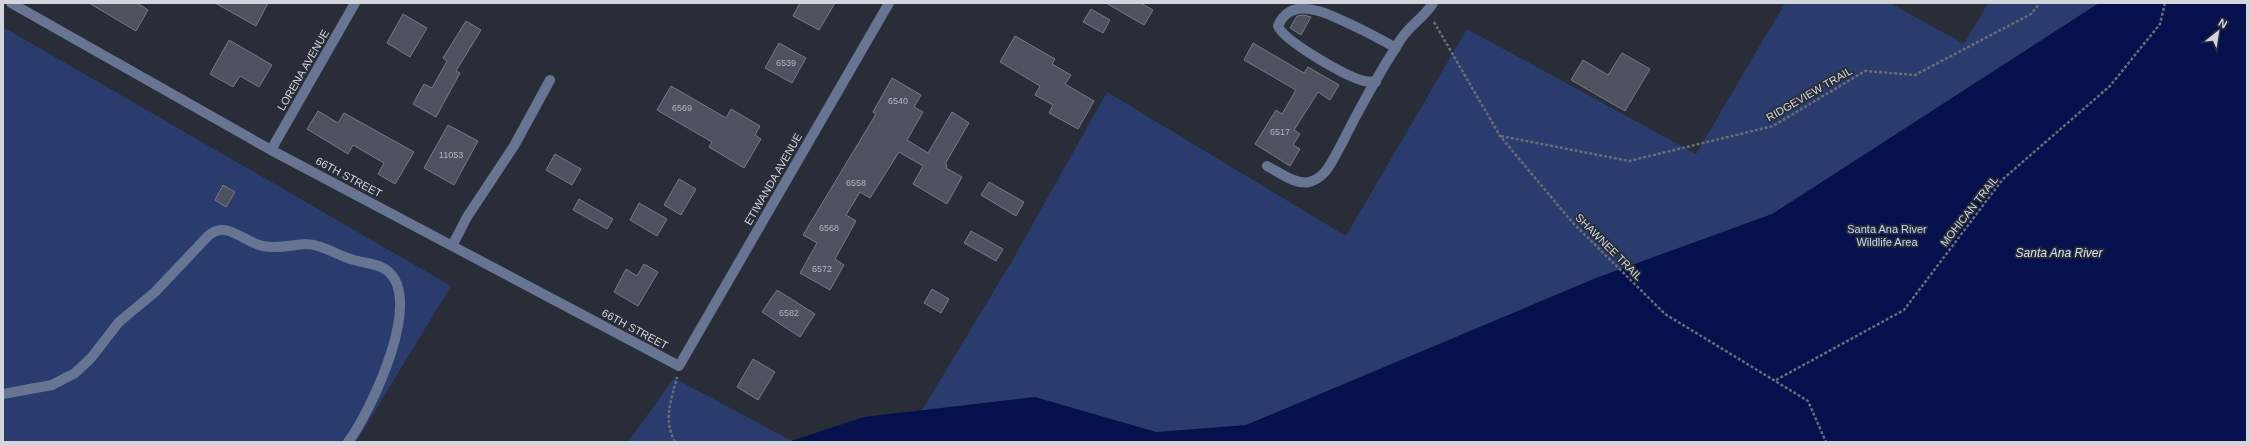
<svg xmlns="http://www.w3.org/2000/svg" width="2250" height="445" font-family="Helvetica,sans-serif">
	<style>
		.green { fill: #2a3c6d }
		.water { fill: #05104c }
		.building { fill: #4d525e; stroke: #757a87 }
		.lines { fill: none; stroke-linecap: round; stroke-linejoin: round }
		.path { stroke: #686c76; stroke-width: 2.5; stroke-dasharray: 3 2; stroke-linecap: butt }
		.minor { stroke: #677492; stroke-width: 10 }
		.labels { text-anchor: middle; stroke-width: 3.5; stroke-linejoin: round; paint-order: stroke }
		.number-label { font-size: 9px; fill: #b1b4bc }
		.street-label { font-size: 11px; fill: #d2d5dc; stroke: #292d38 }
		.park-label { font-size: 11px; fill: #c4d4fb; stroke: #292d38 }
		.water-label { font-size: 12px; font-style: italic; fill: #d7e0f3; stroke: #292d38 }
	</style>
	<rect width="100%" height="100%" fill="#292d38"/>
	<path class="green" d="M1785 3H1890L1964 44 1988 3H2247V442H903L1012 261 1107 92 1346 236 1467 29 1696 154Z
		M3 27 451 286 356 442H3Z
		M674 378 794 442H628Z"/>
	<path class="water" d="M2099 3H2247V442H788L864 417 1035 397 1156 432 1246 425 1596 278 1772 214Z"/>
	<path class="building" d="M89 3H137L148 10 136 31Z
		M215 3H268L256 26Z
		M800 3H835L819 30 793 16Z
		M1106 3H1141L1153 10 1144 25Z
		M1091 9 1110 20 1103 33 1083 22Z
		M403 14 427 28 410 57 387 43Z
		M1304 15 1311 17 1301 35 1290 28 1297 16Z
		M466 21 481 30 456 71 460 73 436 117 413 104 424 84 432 88 447 61 443 58Z
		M1015 36 1055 59 1052 64 1071 75 1065 84 1094 101 1078 129 1049 113 1053 105 1035 95 1040 86 1000 62Z
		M229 40 272 65 259 87 240 76 233 87 210 74Z
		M779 43 806 58 792 83 765 68Z
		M1253 43 1304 73 1308 67 1339 85 1330 100 1318 92 1294 130 1300 134 1293 145 1300 149 1290 166 1255 144 1276 110 1282 114 1296 90 1244 60Z
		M1622 53 1650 69 1625 111 1571 80 1583 60 1608 75Z
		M892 78 921 95 914 107 923 112 907 140 928 153 952 112 969 123 945 164 947 165 946 168 962 177 947 204 913 184 923 166 899 152 870 198 860 192 846 215 856 221 835 259 844 265 830 290 800 273 817 243 803 235 876 114 873 112Z
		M671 86 726 118 731 109 760 126 755 135 761 139 744 168 709 147 712 142 657 110Z
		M318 111 338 123 344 113 414 152 395 184 378 174 384 163 353 145 348 154 307 129Z
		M448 125 478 141 454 185 424 168Z
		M555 154 581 169 572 185 546 170Z
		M679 179 696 189 681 215 664 205Z
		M989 182 1024 202 1016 216 981 195Z
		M223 185 235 192 226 207 215 200Z
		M579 199 613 219 607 229 573 210Z
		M639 203 667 219 657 236 630 220Z
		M971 231 1003 249 996 261 964 243Z
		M644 264 658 272 638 306 614 292 626 269 637 276Z
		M932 289 949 299 941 313 924 303Z
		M777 290 815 314 800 337 762 312Z
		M753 359 775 372 758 400 737 387Z"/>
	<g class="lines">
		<path class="path" d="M1434 22 1500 136 1572 222 1665 314 1808 401 1826 442
			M1501 136 1629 161 1773 126 1865 71 1915 75 2031 14 2040 3
			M1776 380 1904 310 2003 179 2110 86 2160 24 2165 3
			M675 442C663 419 671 401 677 377"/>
		<path class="minor" d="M11 3 271 150 679 366 889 3
			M1376 82C1372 82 1366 82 1361 80 1344 75 1284 41 1278 26 1289 0 1316 8 1339 19 1359 28 1377 37 1396 48
			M271 150 355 3
			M1267 166C1279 172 1295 185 1309 182 1326 178 1332 161 1340 147 1358 111 1379 73 1401 39 1411 24 1425 17 1433 3
			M452 246 467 217 514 146 550 80
			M3 394 52 385 75 373 91 358 119 322 155 292 208 236C227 219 244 243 263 246 278 249 291 245 305 244 323 244 337 256 354 260 364 263 374 263 383 268 429 292 370 413 348 442"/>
	</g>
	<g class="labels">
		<g class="number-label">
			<text x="786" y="66">6539</text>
			<text x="898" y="104">6540</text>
			<text x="682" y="111">6569</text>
			<text x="1280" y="135">6517</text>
			<text x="451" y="158">11053</text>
			<text x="856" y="186">6558</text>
			<text x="829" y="231">6568</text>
			<text x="822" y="272">6572</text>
			<text x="789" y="316">6582</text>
		</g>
		<g class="street-label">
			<text transform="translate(303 70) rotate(-60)" y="4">LORENA AVENUE</text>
			<text transform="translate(1809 94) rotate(-30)" y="4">RIDGEVIEW TRAIL</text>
			<text transform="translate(349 177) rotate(28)" y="4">66TH STREET</text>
			<text transform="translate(773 179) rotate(-60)" y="4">ETIWANDA AVENUE</text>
			<text transform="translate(1969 211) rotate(-52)" y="4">MOHICAN TRAIL</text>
			<text transform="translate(1609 247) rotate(45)" y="4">SHAWNEE TRAIL</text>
			<text transform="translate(635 329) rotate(28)" y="4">66TH STREET</text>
		</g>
		<g class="park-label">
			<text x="1887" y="233">Santa Ana River<tspan x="1887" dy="13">Wildlife Area</tspan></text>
		</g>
		<g class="water-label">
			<text x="2059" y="257">Santa Ana River</text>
		</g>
	</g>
	<rect width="2250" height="445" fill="none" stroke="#d2d5dc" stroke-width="8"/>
	<g transform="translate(2218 32) rotate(30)" stroke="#292d38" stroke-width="3" paint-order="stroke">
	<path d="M0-3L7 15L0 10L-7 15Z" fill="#d2d5dc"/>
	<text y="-6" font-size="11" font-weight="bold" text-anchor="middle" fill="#d2d5dc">N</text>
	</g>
</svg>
